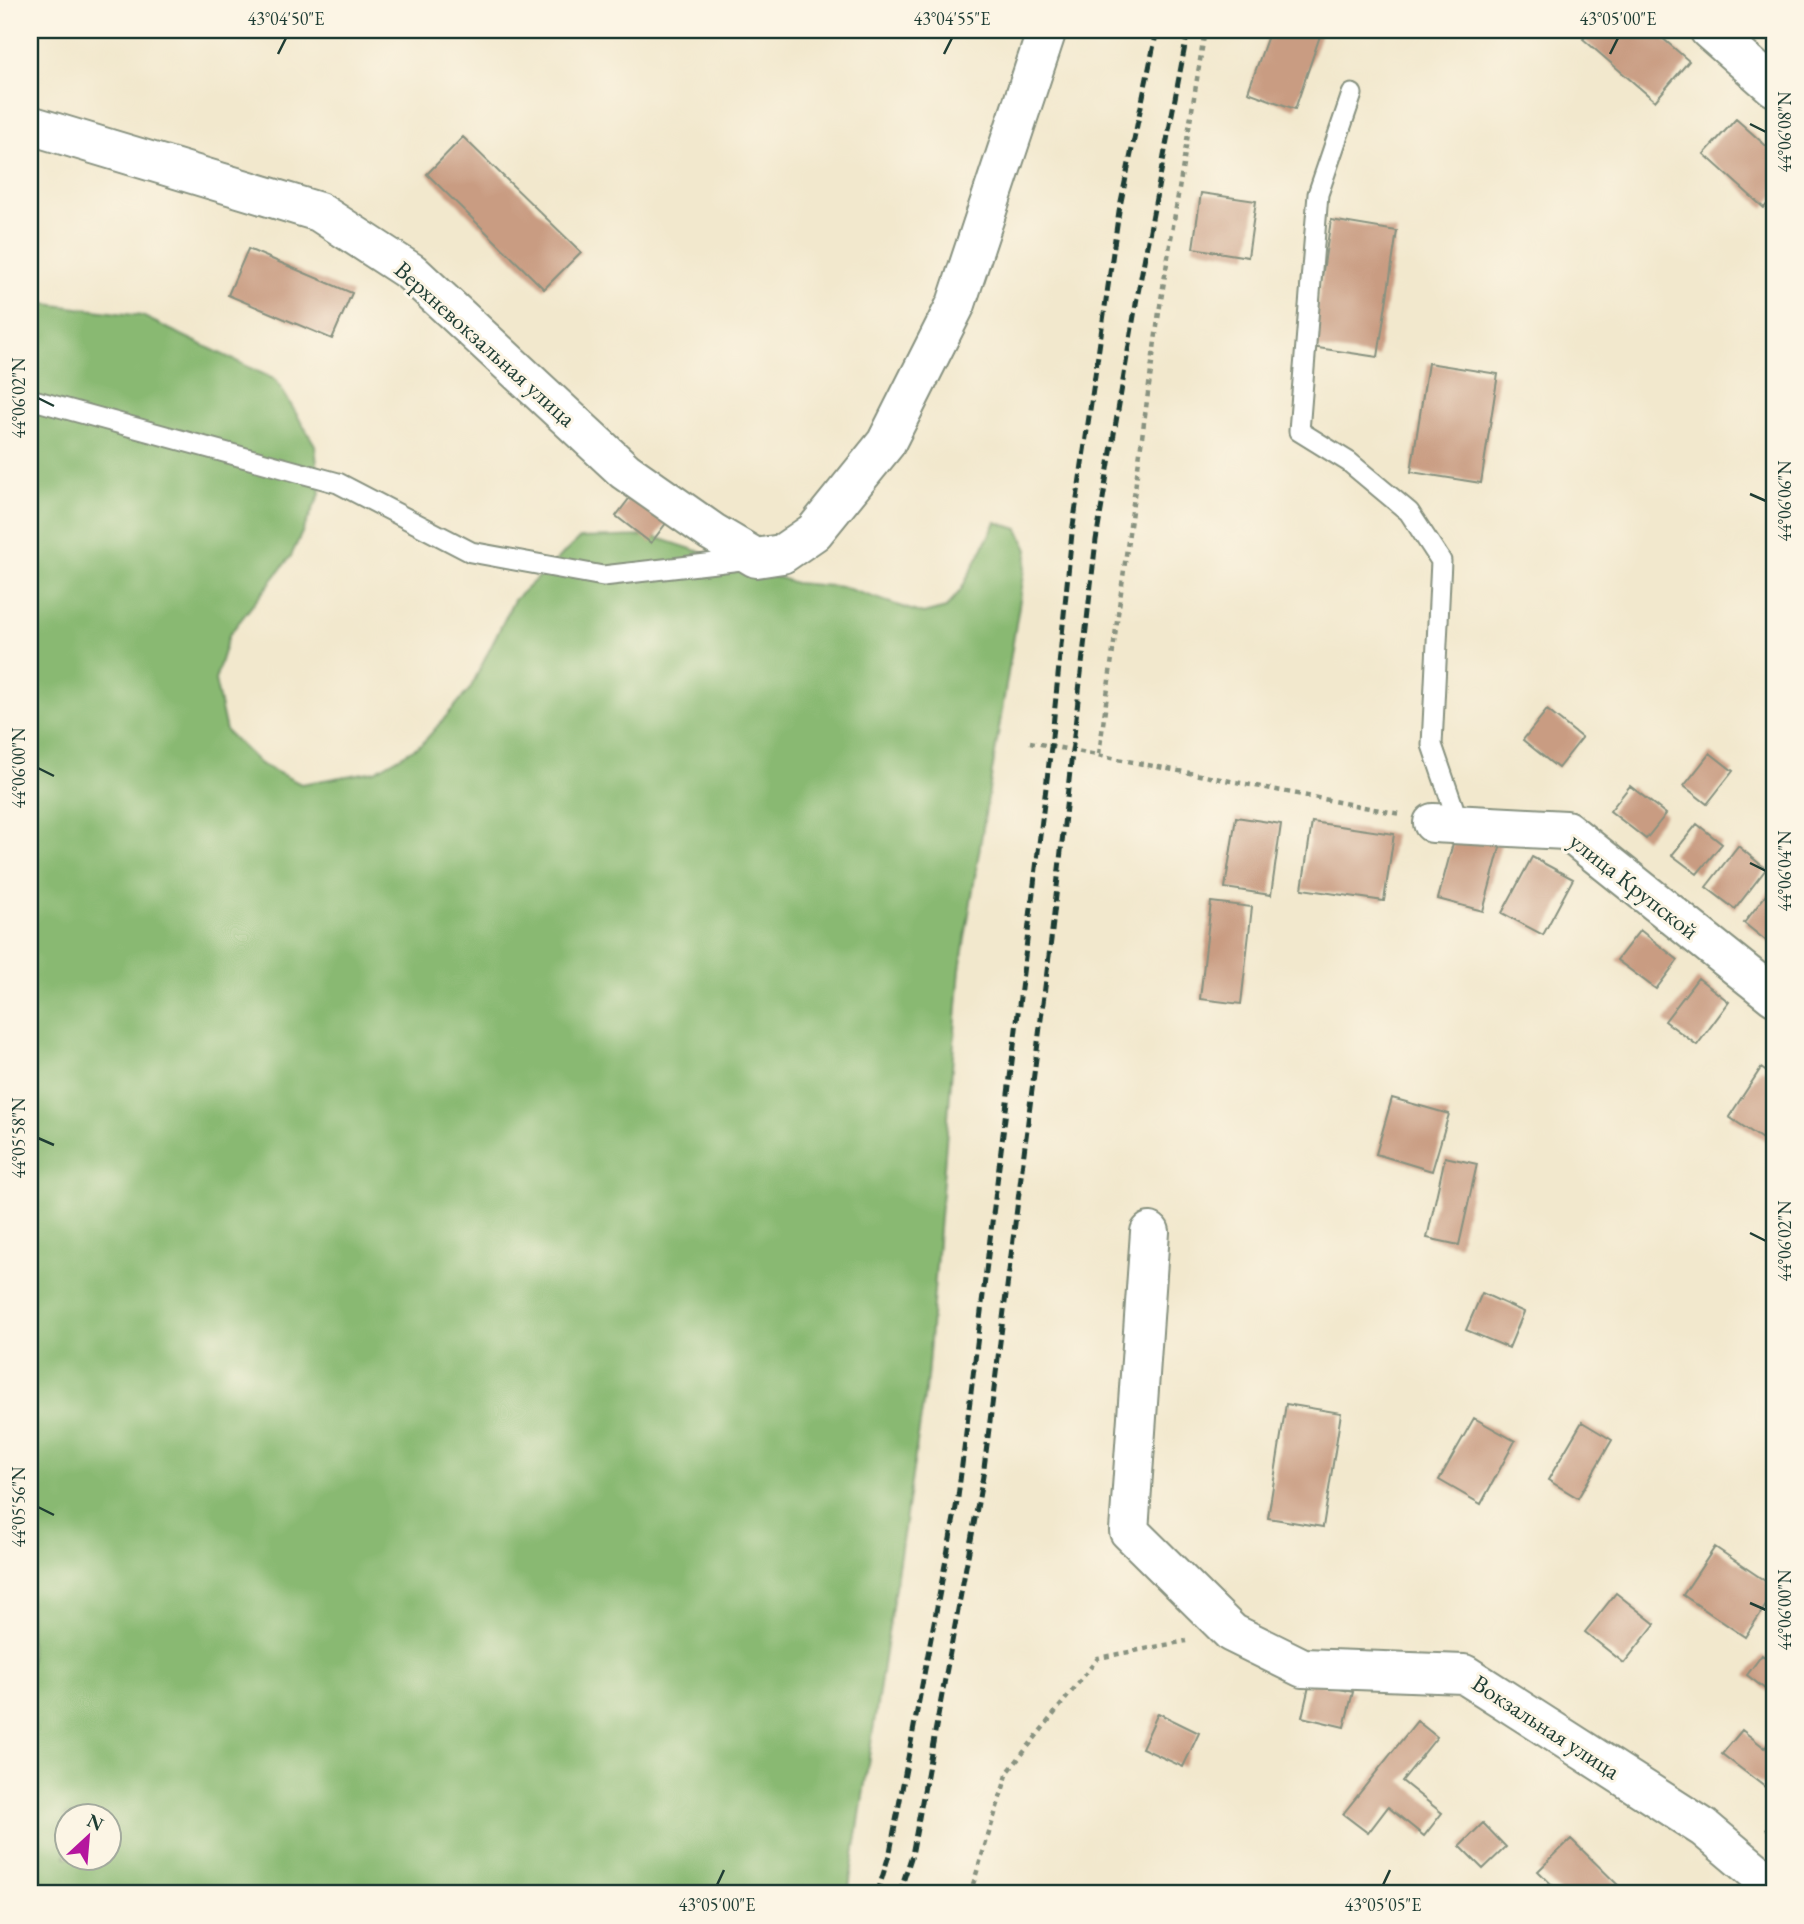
<svg xmlns="http://www.w3.org/2000/svg" width="1804" height="1924" font-family="'EB Garamond',serif">
	<style>
		.forest { fill: #89b972; stroke: #547b53; stroke-width: 2; fill-rule: evenodd }
		.building { fill: #c99c82 }
		.lines { fill: none; stroke-linecap: round; stroke-linejoin: round }
		.lane-casing { stroke: #889280; stroke-width: 23 }
		.street-casing { stroke: #889280; stroke-width: 42 }
		.path { stroke: #889280; stroke-width: 4.5; stroke-dasharray: 5 5; stroke-linecap: butt }
		.lane { stroke: #fff; stroke-width: 19 }
		.street { stroke: #fff; stroke-width: 38 }
		.rail { stroke: #1f3d34; stroke-width: 5; stroke-dasharray: 10 5; stroke-linecap: butt }
		.ticks { fill: none; stroke: #1f3d34; stroke-width: 2.5 }
		.labels { text-anchor: middle; stroke-width: 6; stroke-linejoin: round; paint-order: stroke }
		.street-label { font-size: 24px; fill: #1f3d34; stroke: #fcf5e5 }
		.neatline { fill: none; stroke: #1f3d34; stroke-width: 2.5 }
		.ticks-label { font-size: 18px; text-anchor: middle; fill: #1f3d34 }
	</style>
	<rect width="100%" height="100%" fill="#fcf5e5"/>
	<filter id="ink" filterUnits="userSpaceOnUse"><feTurbulence type="fractalNoise" baseFrequency=".0143" numOctaves="2"/><feDisplacementMap in="SourceGraphic" scale="14" xChannelSelector="R" yChannelSelector="G"/><feConvolveMatrix kernelMatrix="1 2 1 2 8 2 1 2 1" color-interpolation-filters="sRGB"/></filter>
	<filter id="wash" filterUnits="userSpaceOnUse"><feTurbulence type="fractalNoise" baseFrequency=".00686" numOctaves="4" result="noise"/><feDisplacementMap in="SourceGraphic" scale="28" xChannelSelector="R" yChannelSelector="G"/><feGaussianBlur stdDeviation="1.57" result="paint"/><feColorMatrix in="noise" values="0 0 0 0 0 0 0 0 0 0 0 0 0 0 0 0 0 1.4 0 .05"/><feComposite in="paint" operator="in"/></filter>
	<g filter="url(#wash)">
		<rect width="100%" height="100%" fill="#f2e8cd"/>
		<path class="forest" d="M30 302 142 316 276 380 315 445 320 494 291 556 229 635 215 680 226 731 260 764 301 784 375 771 422 744 470 689 514 600 580 538 652 536 795 583 843 587 923 614 946 608 961 590 996 522 1018 529 1028 550 960 969 927 1378 848 1894H30ZM66 1815H108V1857H66Z"/>
		<g id="blocks">
			<path class="building" d="M1270 30H1322L1295 109 1248 92Z
				M1591 30H1653L1689 61 1655 101 1583 39Z
				M1736 119 1774 153V196L1764 208 1704 154Z
				M463 137 581 252 544 289 427 174Z
				M1201 193 1256 201 1248 257 1193 248Z
				M1331 220 1397 231 1378 357 1311 347Z
				M248 249 352 293 332 339 228 295Z
				M1428 363 1498 374 1481 483 1411 472Z
				M638 487 673 514 651 543 616 516Z
				M1547 710 1582 738 1558 768 1523 740Z
				M1710 753 1733 771 1707 804 1684 786Z
				M1630 786 1666 814 1646 839 1610 811Z
				M1236 817 1281 824 1271 895 1225 888Z
				M1312 822 1394 834 1384 901 1302 889Z
				M1697 824 1722 844 1697 874 1672 855Z
				M1456 832 1501 844 1483 911 1438 899Z
				M1738 846 1766 869 1735 909 1706 887Z
				M1532 857 1573 879 1543 935 1502 913Z
				M1774 885V947L1744 923Z
				M1211 902 1252 907 1241 1004 1200 999Z
				M1640 930 1678 960 1656 989 1617 960Z
				M1698 978 1729 1002 1697 1045 1665 1021Z
				M1761 1068 1774 1077V1131L1767 1142 1729 1117Z
				M1392 1098 1449 1114 1432 1171 1376 1154Z
				M1445 1157 1477 1164 1459 1245 1427 1238Z
				M1482 1293 1524 1312 1509 1348 1466 1330Z
				M1286 1404 1341 1413 1323 1527 1268 1518Z
				M1474 1418 1515 1441 1481 1504 1439 1480Z
				M1582 1422 1612 1440 1578 1498 1548 1480Z
				M1715 1547 1774 1587V1593L1745 1637 1683 1595Z
				M1616 1593 1655 1624 1624 1663 1585 1632Z
				M1762 1655 1774 1664V1696L1747 1675Z
				M1310 1682 1353 1692 1344 1727 1302 1717Z
				M1158 1713 1199 1733 1183 1767 1142 1748Z
				M1417 1721 1437 1737 1402 1781 1442 1813 1424 1836 1388 1807 1368 1833 1343 1814Z
				M1742 1730 1765 1748 1774 1736V1775L1765 1787 1722 1754Z
				M1483 1823 1506 1847 1483 1869 1460 1846Z
				M1571 1839 1625 1892 1623 1894H1561L1538 1871Z"/>
		</g>
	</g>
	<g filter="url(#ink)">
		<use href="#blocks" fill-opacity="0" stroke="#889280" stroke-width="2"/>
		<g class="lines">
			<defs>
				<path id="lane" d="M1352 94 1318 194 1299 431 1349 462 1409 512 1441 561 1432 745 1459 824
					M30 399 338 483 471 552 603 576 750 559"/>
				<path id="street" d="M1709 30 1774 87
					M30 125 319 212 411 272 625 471 712 532 756 558 782 554 814 532 886 443 956 304 1047 30
					M1433 823 1566 830 1774 996
					M1150 1232 1129 1531 1232 1633 1303 1668 1464 1674 1704 1828 1774 1887"/>
			</defs>
			<use href="#lane" class="lane-casing"/>
			<use href="#street" class="street-casing"/>
			<path class="path" d="M1030 742 1400 814
				M1099 754 1159 312 1205 30
				M1767 1831 1770 1825 1774 1828
				M970 1894 1008 1772 1098 1658 1186 1641"/>
			<use href="#lane" class="lane"/>
			<use href="#street" class="street"/>
			<path class="rail" d="M877 1894 890 1852 958 1497 1051 747 1072 533 1119 211 1157 30
				M899 1894 912 1855 983 1476 1051 940 1096 540 1137 298 1188 30"/>
		</g>
	</g>
	<path class="ticks" d="M278 54 286 38M944 54 952 38M1610 54 1618 38M1750 124 1766 132M38 398 54 406M1750 494 1766 501M38 768 54 776M1750 863 1766 871M38 1138 54 1145M1750 1233 1766 1241M38 1507 54 1515M1750 1603 1766 1610M717 1885 724 1870M1383 1885 1390 1870"/>
	<g class="labels">
		<g class="street-label">
			<text transform="translate(485 344) rotate(42)" y="8">Верхневокзальная улица</text>
			<text transform="translate(1634 886) rotate(38)" y="8">улица Крупской</text>
			<text transform="translate(1546 1727) rotate(33)" y="8">Вокзальная улица</text>
		</g>
	</g>
	<rect width="1804" height="1924" fill="none" stroke="#fcf5e5" stroke-width="77"/>
	<g transform="translate(88 1837) rotate(26)"><circle r="33" fill="#fcf5e5" stroke="#a4ab9e" stroke-width="2"/>
	<path d="M0-5L12 26L0 18L-12 26Z" fill="#b5179e"/>
	<text y="-10" font-size="19" font-weight="bold" text-anchor="middle" fill="#1f3d34">N</text>
	</g>
	<rect x="38" y="38" width="1728" height="1847" class="neatline"/>
	<g class="ticks-label">
		<text x="286" y="25">43°04'50"E</text>
		<text x="952" y="25">43°04'55"E</text>
		<text x="1618" y="25">43°05'00"E</text>
		<text transform="translate(1785 132) rotate(-90)" y="6">44°06'08"N</text>
		<text transform="translate(19 398) rotate(-90)" y="6">44°06'02"N</text>
		<text transform="translate(1785 501) rotate(-90)" y="6">44°06'06"N</text>
		<text transform="translate(19 768) rotate(-90)" y="6">44°06'00"N</text>
		<text transform="translate(1785 871) rotate(-90)" y="6">44°06'04"N</text>
		<text transform="translate(19 1138) rotate(-90)" y="6">44°05'58"N</text>
		<text transform="translate(1785 1241) rotate(-90)" y="6">44°06'02"N</text>
		<text transform="translate(19 1507) rotate(-90)" y="6">44°05'56"N</text>
		<text transform="translate(1785 1610) rotate(-90)" y="6">44°06'00"N</text>
		<text x="717" y="1911">43°05'00"E</text>
		<text x="1383" y="1911">43°05'05"E</text>
	</g>
</svg>
